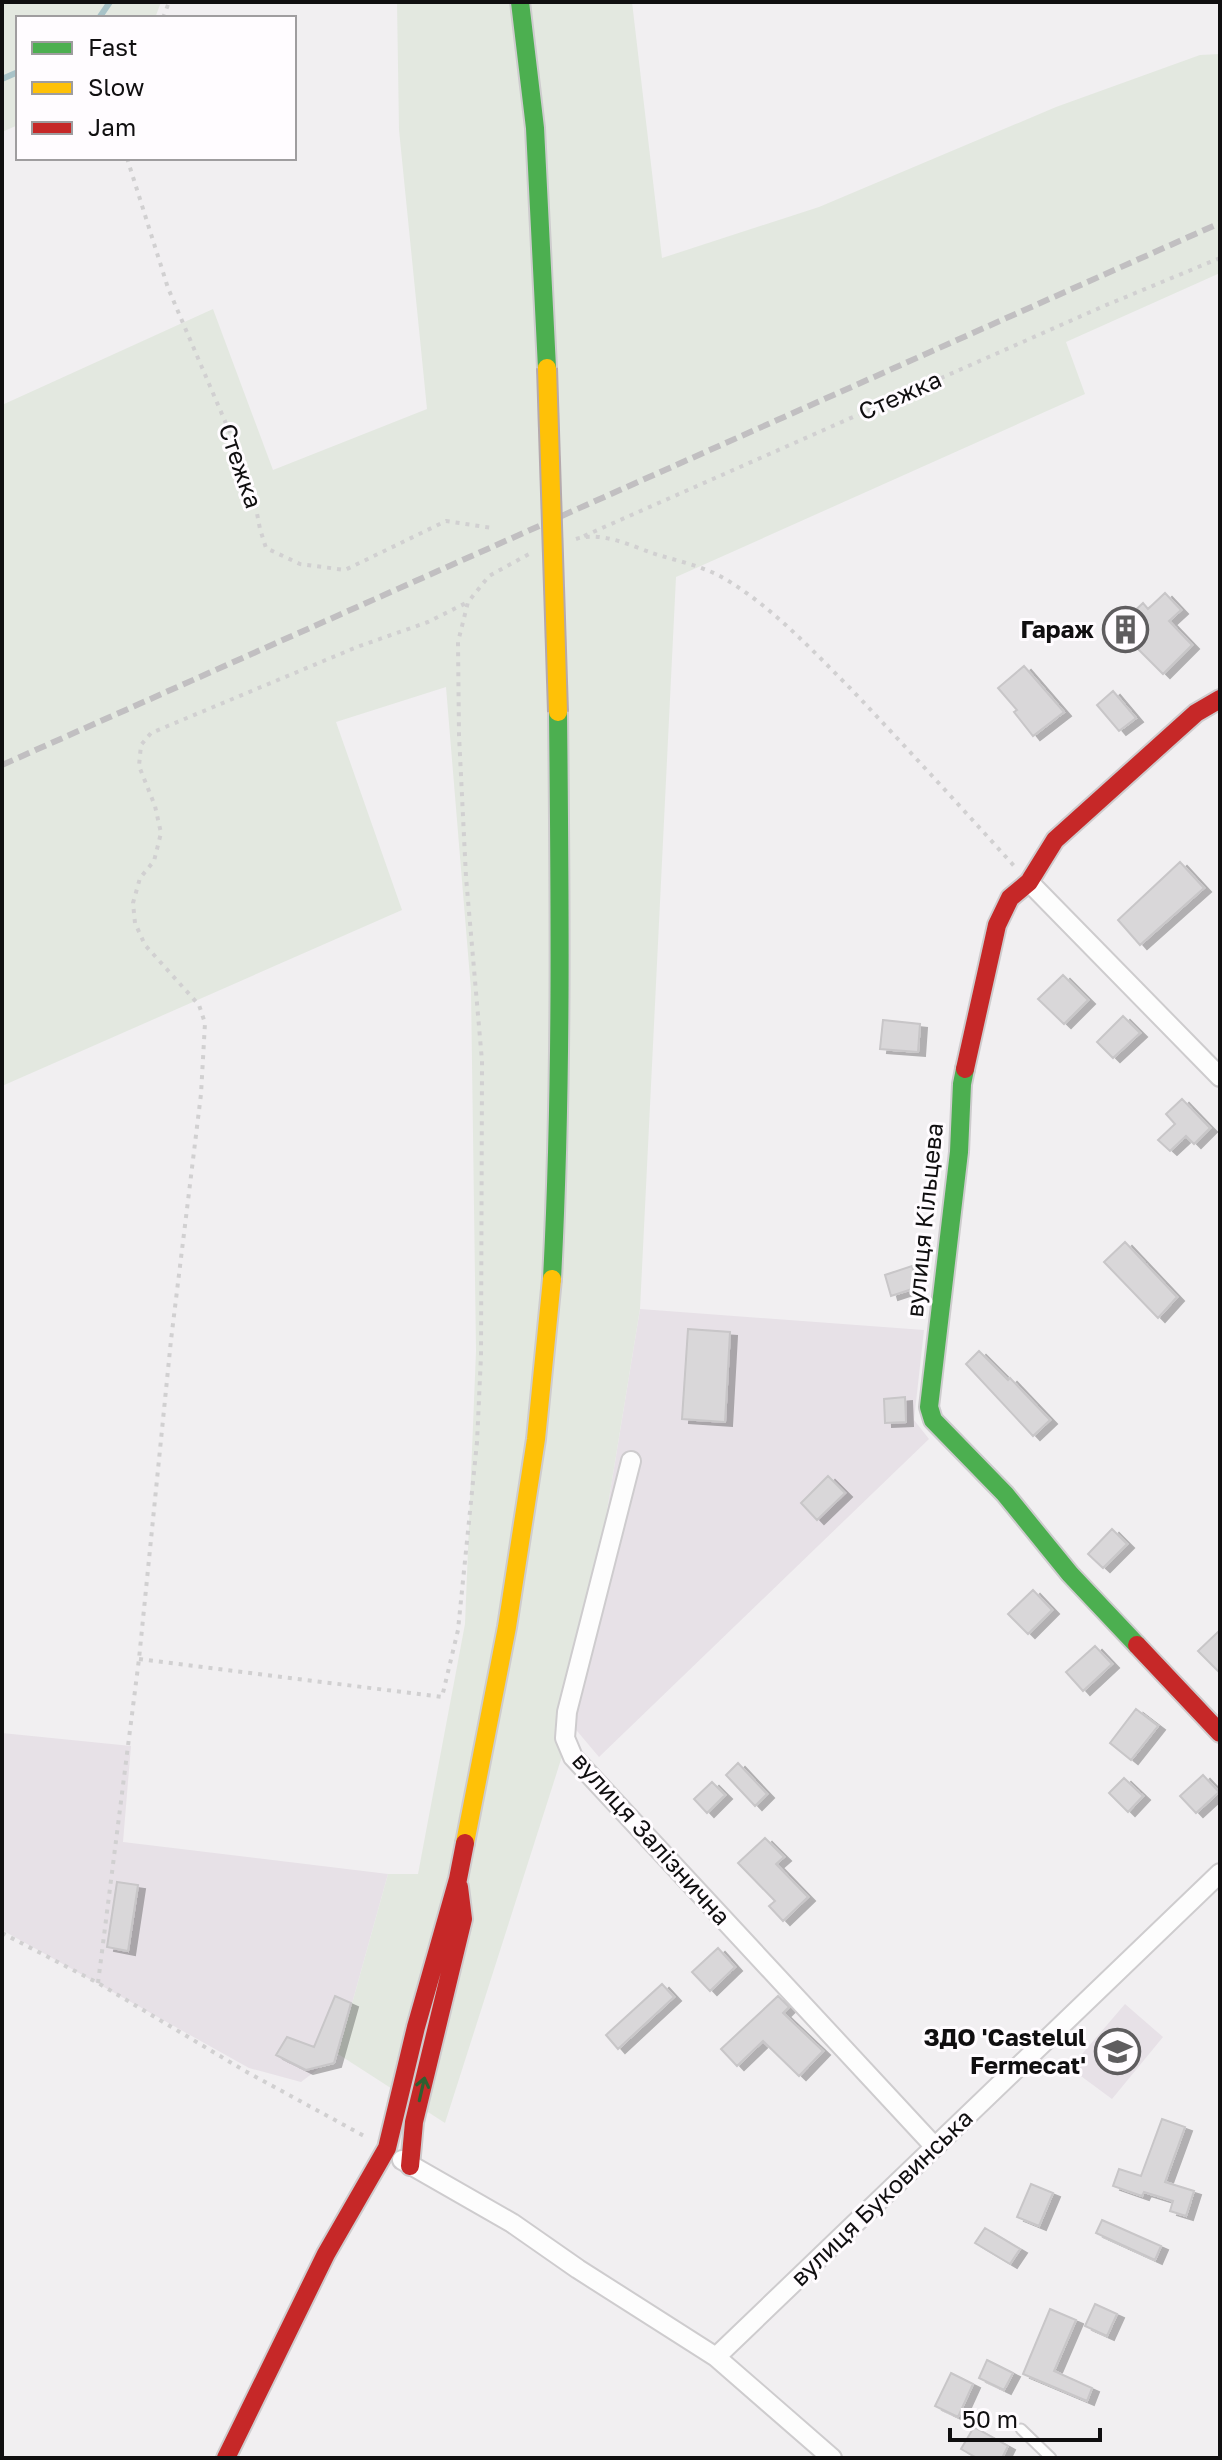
<svg xmlns="http://www.w3.org/2000/svg" width="1222" height="2460" font-family="'Golos Text',sans-serif">
	<style>
		.built { fill: #e7e1e7 }
		.green { fill: #e3e8e0 }
		.lines { fill: none; stroke-linecap: round; stroke-linejoin: round }
		.stream { stroke: #a8c3c8; stroke-width: 6 }
		.building { fill: #d9d7d9; stroke: #c8c6c8; stroke-width: 2; filter: url(#shadow) }
		.lane-casing { stroke: #ceccce; stroke-width: 13 }
		.street-casing { stroke: #ceccce; stroke-width: 22 }
		.fast-casing { stroke: #ceccce; stroke-width: 22 }
		.slow-casing { stroke: #ceccce; stroke-width: 22 }
		.jam-casing { stroke: #ceccce; stroke-width: 22 }
		.path { stroke: #d1d0d1; stroke-width: 4; stroke-dasharray: 4 6; stroke-linecap: butt }
		.lane { stroke: #fdfdfd; stroke-width: 9 }
		.street { stroke: #fdfdfd; stroke-width: 18 }
		.fast { stroke: #4caf50; stroke-width: 18 }
		.slow { stroke: #ffc107; stroke-width: 18 }
		.jam { stroke: #c62828; stroke-width: 18 }
		.rail { stroke: #c1bfc1; stroke-width: 6; stroke-dasharray: 12 6; stroke-linecap: butt }
		.slow-bridge-casing { stroke: #b5a9ad; stroke-width: 22; stroke-linecap: butt }
		.slow-bridge { stroke: #ffc107; stroke-width: 18 }
		.oneway { stroke: #2e5f30 }
		.labels { text-anchor: middle; stroke-width: 6; stroke-linejoin: round; paint-order: stroke }
		.street-label { font-size: 24px; fill: #100f10; stroke: #fffcff }
		.poi-label { font-size: 24px; font-weight: bold; fill: #100f10; stroke: #fffcff; text-anchor: end }
	</style>
	<defs>
		<filter id="shadow"><feDropShadow dx="7" dy="4" stdDeviation="0" flood-color="#0004"/></filter>
	</defs>
	<rect width="100%" height="100%" fill="#f1eff1"/>
	<path class="built" d="M640 1309 924 1330 914 1420 929 1439 599 1757 572 1725Z
		M2 1733 131 1746 123 1842 388 1874 338 2054 301 2082 249 2068 2 1930Z
		M1125 2004 1163 2037 1112 2099 1070 2068Z"/>
	<path class="green" d="M2 2H161L155 18H18V125L2 132Z
		M397 2H632L662 258 819 207 1056 107 1200 55 1220 54V273L1066 342 1085 394 676 577 640 1309 572 1725 445 2123 338 2054 388 1874H418L465 1624 476 1351 471 990 446 687 336 722 402 910 2 1086V405L213 309 273 470 427 409 399 130Z"/>
	<g class="lines">
		<path class="stream" d="M99 18 110 2
			M2 79 18 72"/>
	</g>
	<path class="building" d="M1165 593 1181 610 1169 621 1192 645 1163 674 1127 638 1122 643 1111 633 1143 603 1148 609Z
		M1024 666 1064 712 1033 736 1014 712 1017 710 998 688Z
		M1113 691 1136 718 1119 731 1097 705Z
		M1180 862 1204 888 1140 945 1118 920Z
		M1063 975 1088 1000 1064 1024 1038 999Z
		M1123 1016 1140 1033 1113 1058 1097 1042Z
		M883 1020 920 1024 918 1052 880 1049Z
		M1182 1099 1210 1128 1194 1144 1186 1136 1170 1151 1158 1140 1175 1124 1166 1114Z
		M1125 1242 1177 1297 1158 1318 1104 1262Z
		M912 1266 918 1287 891 1296 885 1275Z
		M688 1329 730 1332 725 1422 682 1419Z
		M979 1351 1008 1380 1010 1378 1050 1420 1033 1436 966 1364Z
		M905 1397 906 1422 885 1423 884 1399Z
		M828 1476 845 1493 817 1520 801 1503Z
		M1112 1529 1127 1544 1103 1568 1088 1554Z
		M1033 1590 1052 1610 1028 1634 1008 1614Z
		M1220 1630V1673L1198 1651Z
		M1095 1646 1112 1664 1083 1691 1066 1672Z
		M1136 1709 1158 1726 1131 1760 1110 1743Z
		M738 1763 767 1794 755 1806 726 1775Z
		M1203 1775 1219 1792 1196 1813 1180 1796Z
		M1124 1778 1143 1796 1128 1812 1109 1793Z
		M712 1782 725 1795 707 1813 694 1799Z
		M765 1838 784 1857 776 1864 808 1897 783 1921 769 1906 775 1901 738 1863Z
		M117 1882 138 1885 128 1951 107 1947Z
		M718 1948 735 1967 710 1991 692 1972Z
		M662 1984 674 1997 618 2049 606 2035Z
		M335 1996 351 2003 334 2063 306 2070 276 2055 287 2037 314 2047Z
		M778 1996 789 2007 783 2013 823 2051 799 2076 763 2041 737 2066 721 2049Z
		M1162 2119 1185 2127 1165 2182 1194 2191 1186 2216 1170 2211 1173 2201 1144 2192 1142 2196 1113 2186 1119 2169 1141 2176Z
		M1031 2184 1053 2193 1039 2226 1017 2217Z
		M1102 2220 1161 2246 1155 2260 1096 2233Z
		M985 2228 1020 2249 1010 2264 975 2243Z
		M1095 2304 1117 2314 1107 2336 1085 2326Z
		M1050 2309 1076 2320 1054 2371 1092 2388 1087 2401 1023 2374Z
		M987 2360 1013 2373 1004 2390 979 2378Z
		M951 2373 973 2384 958 2417 935 2406Z
		M974 2427 1008 2446 1002 2458H977L961 2449Z"/>
	<g class="lines">
		<defs>
			<path id="lane" d="M1021 2429 1051 2458"/>
			<path id="street" d="M1029 882 1220 1077
				M631 1461 567 1712 565 1738 573 1757 935 2147
				M402 2160 512 2223 578 2269 716 2357 832 2458
				M716 2357 1220 1873"/>
			<path id="fast" d="M520 2 535 128 547 368
				M965 1069 962 1084 959 1152 929 1407 933 1420 1005 1494 1070 1574 1137 1645
				M552 1279C562 1090 560 901 558 712"/>
			<path id="slow" d="M465 1843 507 1627 536 1439 552 1279"/>
			<path id="jam" d="M965 1069 997 925 1010 898 1029 882 1055 840 1196 713 1220 699
				M1137 1645 1220 1733
				M410 2166 414 2122 463 1919 459 1887
				M226 2458 326 2254 387 2148 416 2027 458 1879 465 1843"/>
		</defs>
		<use href="#lane" class="lane-casing"/>
		<use href="#street" class="street-casing"/>
		<use href="#fast" class="fast-casing"/>
		<use href="#slow" class="slow-casing"/>
		<use href="#jam" class="jam-casing"/>
		<path class="path" d="M163 18 169 2
			M127 158 168 288 251 482 260 529 266 548 300 564 345 570 446 521 492 528
			M584 536 1104 306 1220 258
			M576 539C600 531 630 545 652 553 677 561 704 566 727 580 774 609 811 649 850 688 906 747 961 807 1015 867
			M139 1659 442 1697 458 1630 477 1442 481 1356 482 1061 466 877 459 735 458 642 468 602 489 576 529 554
			M2 1933 98 1983 245 2071 366 2137
			M98 1983 139 1659 171 1340 201 1094 205 1023 199 1005 145 945 135 923 133 903 140 878 154 861 161 833 155 806 139 766 141 745 151 733 357 647 428 622 468 602"/>
		<use href="#lane" class="lane"/>
		<use href="#street" class="street"/>
		<use href="#fast" class="fast"/>
		<use href="#slow" class="slow"/>
		<use href="#jam" class="jam"/>
		<path class="rail" d="M2 765 1220 223"/>
		<defs>
			<path id="slow-bridge" d="M547 368 558 712"/>
		</defs>
		<use href="#slow-bridge" class="slow-bridge-casing"/>
		<use href="#slow-bridge" class="slow-bridge"/>
	</g>
	<defs><path id="oneway-shaft" d="M-6 0H5M1.5-3L5.5 0L1.5 3" fill="none" stroke-width="1.6" stroke-linecap="round" stroke-linejoin="round" transform="scale(2)"/></defs>
	<use class="oneway" href="#oneway-shaft" transform="translate(422 2089) rotate(-77)"/>
	<defs>
		<symbol id="building-ring" viewBox="-11 -11 22 22"><circle r="9.5" fill="#fffcff" stroke="#5f5d5f" stroke-width="1.5"/><path d="M-4-6H4V6H1V3H-1V6H-4ZM-2.5-4.3h1.7v1.8h-1.7ZM.8-4.3h1.7v1.8H.8ZM-2.5-1h1.7V.8h-1.7ZM.8-1h1.7V.8H.8Z" fill="#5f5d5f"/></symbol>
		<symbol id="school-ring" viewBox="-11 -11 22 22"><circle r="9.5" fill="#fffcff" stroke="#5f5d5f" stroke-width="1.5"/><path d="M0-5L7-2L0 1L-7-2ZM-4 1L0 2.5L4 1V4Q0 6-4 4Z" fill="#5f5d5f"/></symbol>
	</defs>
	<g fill-rule="evenodd">
		<use href="#building-ring" x="1100" y="604" width="51" height="51"/>
		<use href="#school-ring" x="1092" y="2026" width="51" height="51"/>
	</g>
	<g class="labels">
		<g class="street-label">
			<text transform="translate(900 396) rotate(-24)" y="8">Стежка</text>
			<text transform="translate(240 466) rotate(71)" y="8">Стежка</text>
			<text transform="translate(925 1220) rotate(-84)" y="8">вулиця Кільцева</text>
			<text transform="translate(651 1839) rotate(48)" y="8">вулиця Залізнична</text>
			<text transform="translate(882 2198) rotate(-44)" y="8">вулиця Буковинська</text>
		</g>
		<g class="poi-label">
			<text x="1094" y="638">Гараж</text>
			<text x="1086" y="2046">ЗДО 'Castelul<tspan x="1086" dy="28">Fermecat'</tspan></text>
		</g>
	</g>
	<rect width="1222" height="2460" fill="none" stroke="#100f10" stroke-width="8"/>
	<rect x="16" y="16" width="280" height="144" fill="#fffcff" stroke="#9f9d9f" stroke-width="2"/>
	<rect x="32" y="42" width="40" height="12" fill="#4caf50" stroke="#9f9d9f" stroke-width="2"/>
	<text x="88" y="56" font-size="24" fill="#100f10">Fast</text>
	<rect x="32" y="82" width="40" height="12" fill="#ffc107" stroke="#9f9d9f" stroke-width="2"/>
	<text x="88" y="96" font-size="24" fill="#100f10">Slow</text>
	<rect x="32" y="122" width="40" height="12" fill="#c62828" stroke="#9f9d9f" stroke-width="2"/>
	<text x="88" y="136" font-size="24" fill="#100f10">Jam</text>
	<path d="M950 2428v12h150v-12" fill="none" stroke="#100f10" stroke-width="4"/>
	<text x="962" y="2428" font-size="24" fill="#100f10" stroke="#fffcff" stroke-width="6" paint-order="stroke">50 m</text>
</svg>
